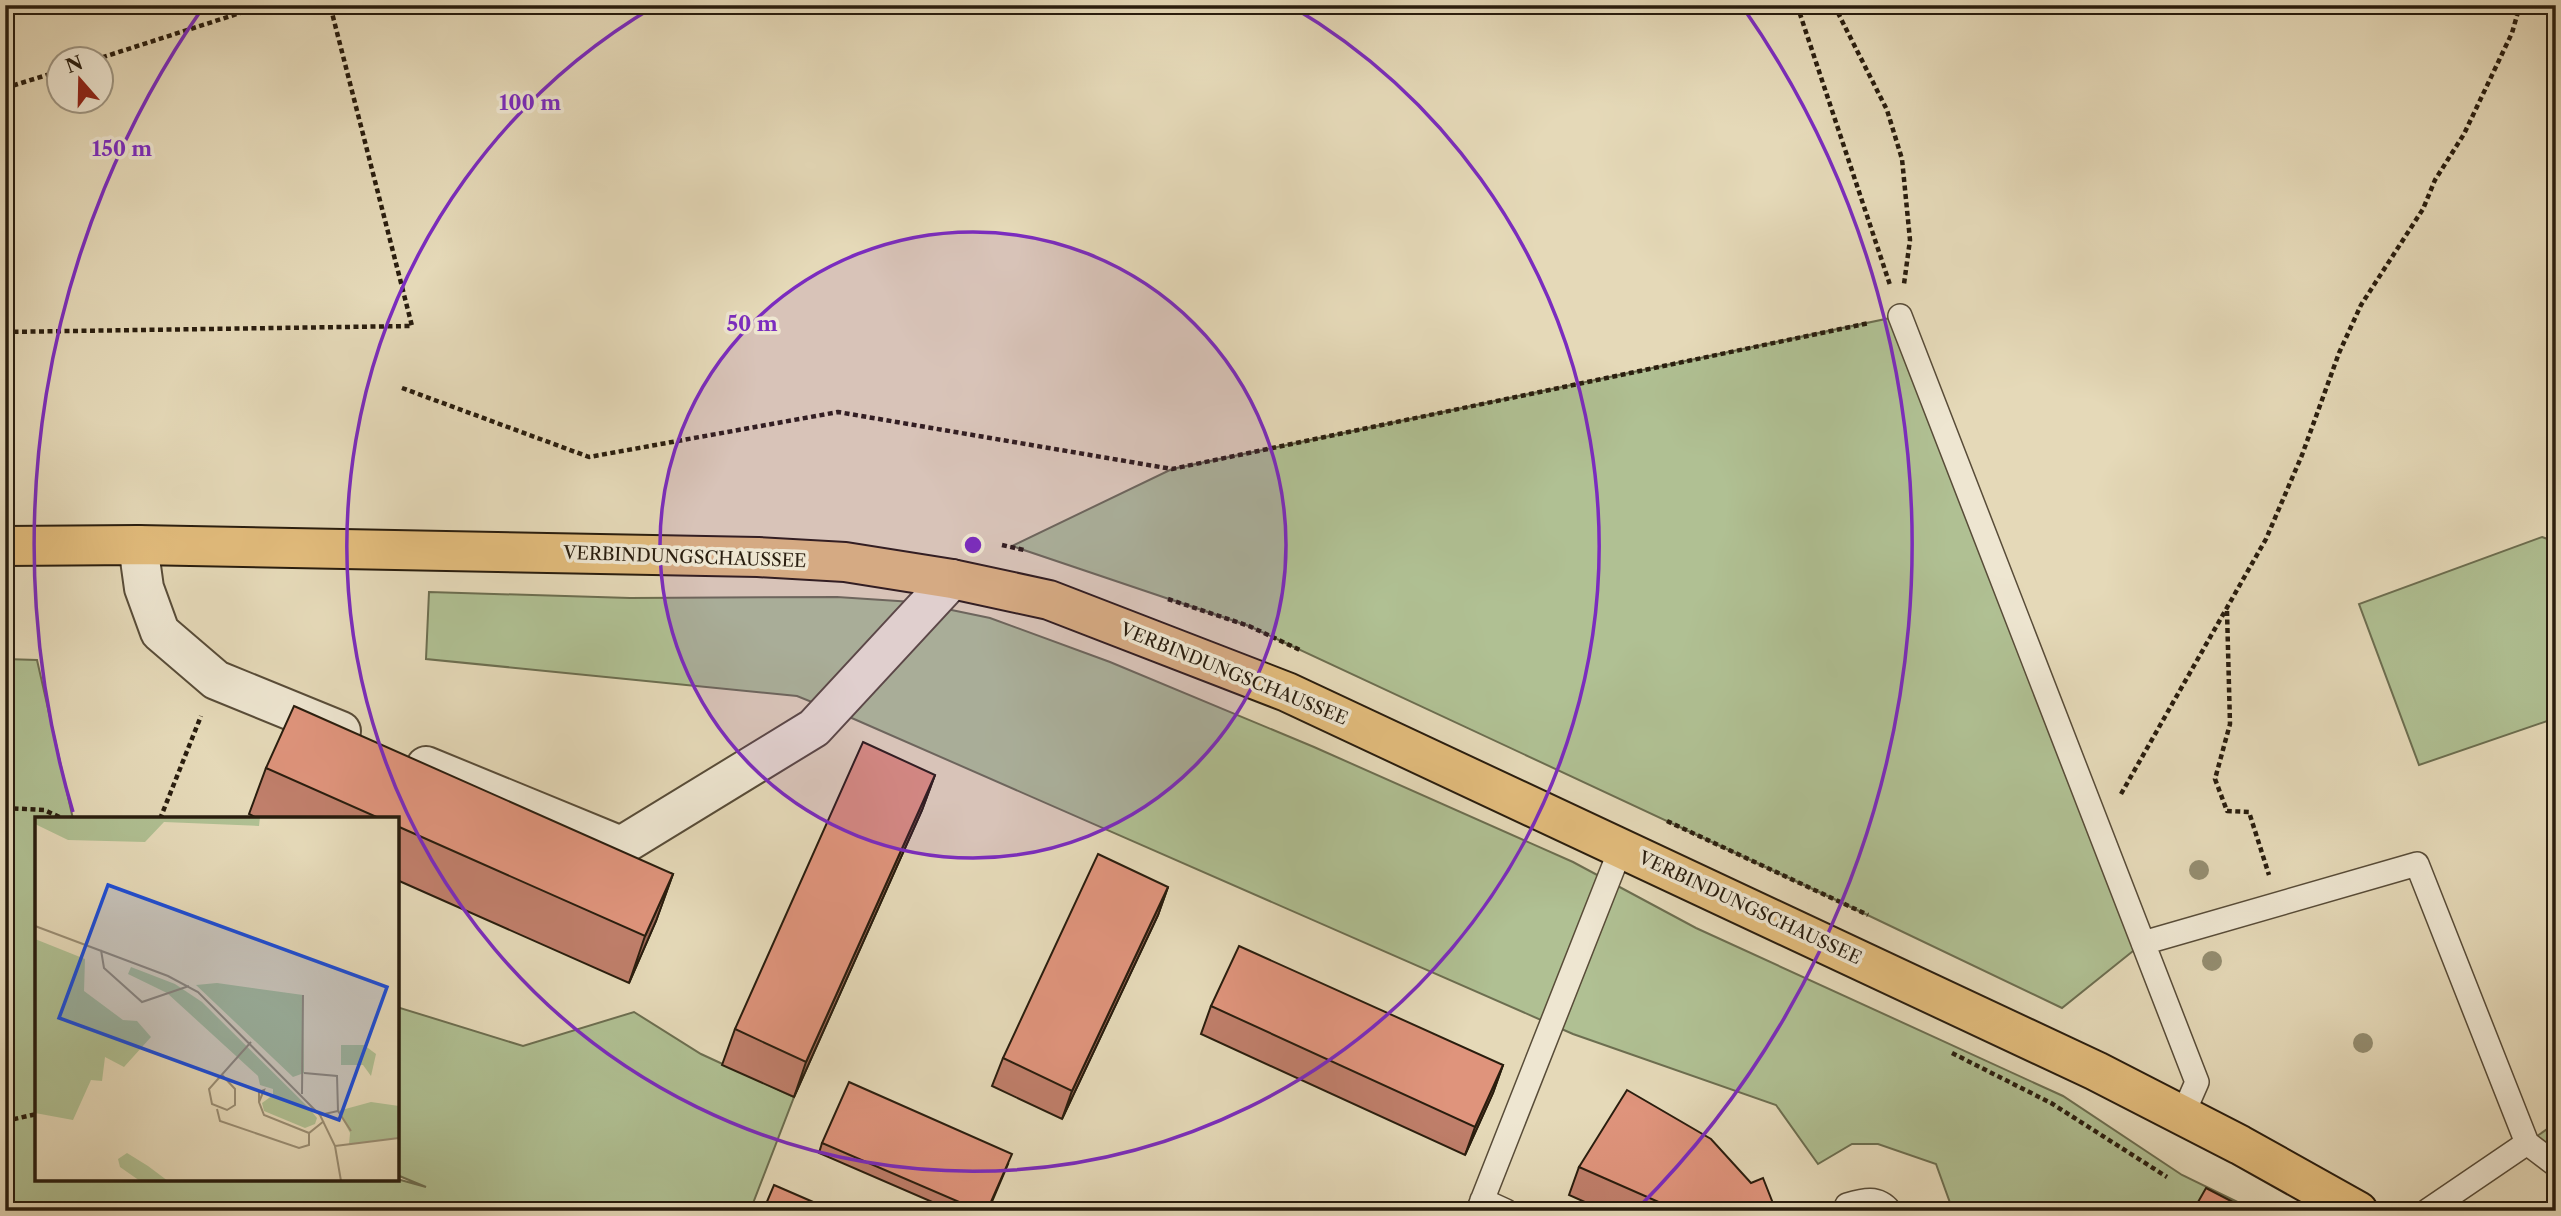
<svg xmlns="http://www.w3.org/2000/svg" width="2561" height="1216" font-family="'Libre Caslon Text',serif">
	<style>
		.green { fill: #b0c093; stroke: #6c6e50; stroke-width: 2 }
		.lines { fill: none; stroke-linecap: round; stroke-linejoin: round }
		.lane-casing { stroke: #584c38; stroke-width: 26 }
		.street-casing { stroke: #584c38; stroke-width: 42 }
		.primary-casing { stroke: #291d0e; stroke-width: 42 }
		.path { stroke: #291d0e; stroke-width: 4.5; stroke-dasharray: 5 3.5; stroke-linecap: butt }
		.lane { stroke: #eee6d1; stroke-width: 23 }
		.street { stroke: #eee6d1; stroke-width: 38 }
		.primary { stroke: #e2bc7c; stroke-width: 38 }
		.tree { fill: #948d70 }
		.wall { fill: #c07f6b; stroke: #291d0e; stroke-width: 2 }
		.shaded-wall { fill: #9c6857; stroke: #291d0e; stroke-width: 2 }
		.building { fill: #df947c; stroke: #291d0e; stroke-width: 2 }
		.ring { fill: none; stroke: #7b2cbf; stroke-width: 3.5 }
		.labels { text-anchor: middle; stroke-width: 7; stroke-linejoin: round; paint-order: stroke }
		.street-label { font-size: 18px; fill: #291d0e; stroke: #eee6d1 }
		.inset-road { fill: none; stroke: #9a8e74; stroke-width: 2 }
		.view { fill: #1d4ed8; fill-opacity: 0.15; stroke: #1d4ed8; stroke-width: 3.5 }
		.inset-edge { fill: none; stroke: #291d0e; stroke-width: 3.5 }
		.centre { fill: #7b2cbf; stroke: #eee6d1; stroke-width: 3.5 }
		.ring-label { font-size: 21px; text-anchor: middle; font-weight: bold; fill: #7b2cbf; stroke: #eee6d1; stroke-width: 7; stroke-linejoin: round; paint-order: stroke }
	</style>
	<rect width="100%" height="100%" fill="#e5d9b8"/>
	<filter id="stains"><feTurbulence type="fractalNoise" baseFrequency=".00286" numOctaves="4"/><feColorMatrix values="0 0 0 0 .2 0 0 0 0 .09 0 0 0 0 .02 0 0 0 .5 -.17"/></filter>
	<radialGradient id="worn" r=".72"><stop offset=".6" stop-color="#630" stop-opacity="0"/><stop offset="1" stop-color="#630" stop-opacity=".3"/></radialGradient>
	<path class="green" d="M1900 316 2143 943 2062 1008 1834 899 1249 626 1012 546 1172 469Z
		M2542 537 2556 542V718L2419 765 2359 604Z
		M429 592 630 598 837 597 913 602 990 618 1110 662 1314 747 1573 862 1696 928 2063 1096 2182 1175 2256 1211H1953L1936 1164 1878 1144H1852L1818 1164 1776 1105 1573 1034 854 719 797 696 426 659Z
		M5 659 37 660 73 819H37V1179H397L426 1187 397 1175V1007L523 1046 634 1012 701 1054 794 1097 750 1211H5Z
		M2556 1123V1165L2527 1143Z"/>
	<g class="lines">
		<defs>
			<path id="lane" d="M1900 316 2197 1082 2183 1114
				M2143 943 2417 864 2527 1143 2427 1211
				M2527 1143 2556 1165
				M1482 1200 1506 1211
				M1478 1211 1621 848
				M1844 1211 1847 1205C1864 1200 1878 1196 1890 1211"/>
			<path id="street" d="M138 545 144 588 160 632 216 680 341 731
				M426 766 621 846 814 728 952 579"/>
			<path id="primary" d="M5 546 138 545 758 557 845 562 952 579 1049 600 1287 692 2096 1071 2240 1145 2358 1211"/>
		</defs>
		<use href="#lane" class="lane-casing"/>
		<use href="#street" class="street-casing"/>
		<use href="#primary" class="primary-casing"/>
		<path class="path" d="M1797 5 1890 285
			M1834 5 1887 110 1902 159 1910 240 1904 284
			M94 60 265 5
			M5 88 60 71
			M5 332 412 326 330 5
			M402 388 589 457 838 412 1172 469 1869 323
			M1002 545 1024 550
			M1168 599 1249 626 1300 650
			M2227 611 2230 724 2215 779 2227 811 2249 812 2269 875
			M2121 794 2266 539 2302 455 2339 353 2361 305 2423 209 2435 180 2464 134 2512 33 2520 5
			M5 808 44 810 64 819
			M160 819 201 716
			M1667 821 1868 915
			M1952 1053 2051 1103 2167 1177
			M5 1121 37 1114"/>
		<use href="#lane" class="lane"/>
		<use href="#street" class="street"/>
		<use href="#primary" class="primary"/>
	</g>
	<g class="tree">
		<circle cx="2199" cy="870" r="10"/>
		<circle cx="2212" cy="961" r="10"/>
		<circle cx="2363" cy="1043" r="10"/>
	</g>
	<path class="wall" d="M266 768 673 874 656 921 629 983 397 880V819H259L249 814Z
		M935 775 922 810 794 1097 722 1065 735 1029Z
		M1168 887 1158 915 1062 1119 992 1086 1003 1058Z
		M1211 1006 1503 1065 1493 1093 1465 1155 1201 1034Z
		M822 1143 1008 1164 988 1211H953L819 1153Z
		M1579 1167 1776 1211H1605L1569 1195Z
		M2198 1202H2233L2230 1211H2195Z"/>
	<path class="shaded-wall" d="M935 775 922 810 794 1097 806 1062Z
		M673 874 656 921 629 983 645 936Z
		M1168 887 1158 915 1062 1119 1072 1091Z
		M1503 1065 1493 1093 1465 1155 1475 1127Z"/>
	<path class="building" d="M294 706 673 874 645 936 397 826V819H381L266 768Z
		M863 742 935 775 806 1062 735 1029Z
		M1098 854 1168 887 1072 1091 1003 1058Z
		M1239 946 1503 1065 1475 1127 1211 1006Z
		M849 1082 1012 1154 987 1211H980L822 1143Z
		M1627 1090 1711 1139 1751 1183 1763 1178 1776 1211H1679L1579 1167Z
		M774 1185 834 1211H763Z
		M2206 1188 2233 1202 2229 1211H2214L2198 1202Z"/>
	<circle cx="973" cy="545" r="313" fill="#7b2cbf" fill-opacity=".12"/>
	<g class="ring">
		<circle cx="973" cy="545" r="313"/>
		<path d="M1291 6A626 626 0 1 1 655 6"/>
		<path d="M73 812A939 939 0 0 1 204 6M1742 6A939 939 0 0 1 1637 1209"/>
	</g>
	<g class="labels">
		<g class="street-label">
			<text transform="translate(685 557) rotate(2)" y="6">VERBINDUNGSCHAUSSEE</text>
			<text transform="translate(1234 674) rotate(22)" y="6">VERBINDUNGSCHAUSSEE</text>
			<text transform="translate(1750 908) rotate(25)" y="6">VERBINDUNGSCHAUSSEE</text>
		</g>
	</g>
	<g transform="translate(35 817)">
		<rect width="364" height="364" fill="#e5d9b8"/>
		<path d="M2 0H225L224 9 129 5 110 25 33 23 0 7ZM0 122 50 142 49 174 88 203 102 204 116 220 89 250 70 240 67 264 56 263 38 303 0 296ZM96 150 140 167 167 185 274 291 282 301 280 307 270 311 229 294 227 286 238 278V272L225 268 223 259 132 176 93 157ZM182 166 268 178 269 256 258 260 161 168ZM306 228H329L341 237 336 259 328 248H306ZM336 285 364 289V321L314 327 315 316 303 294ZM92 336 113 349 133 364H105L85 350 83 342Z" fill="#b0c093"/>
		<path class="inset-road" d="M0 109 133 159 163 175 285 298 300 329 306 364M66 133 69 151 107 185 154 169M269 256 302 259 303 294 285 298M187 258 200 272V288L192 293 177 287 174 272 216 225M267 277 268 178M224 285V275L229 273 224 285 229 298 274 316 289 304M182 292 185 304 264 331 274 328V316M303 294 316 314M300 329 364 321"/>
		<path class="view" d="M73 68 352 170 304 303 24 201Z"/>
		<rect width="364" height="364" class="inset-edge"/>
	</g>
	<circle cx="973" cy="545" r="10" class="centre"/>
	<g class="ring-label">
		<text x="530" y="110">100 m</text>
		<text x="122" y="156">150 m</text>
		<text x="752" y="331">50 m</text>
	</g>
	<rect width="2561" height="1216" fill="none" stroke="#e5d9b8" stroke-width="28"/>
	<rect x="7" y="7" width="2547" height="1202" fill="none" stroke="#291d0e" stroke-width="3.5"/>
	<rect x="14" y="14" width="2533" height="1188" fill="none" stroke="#291d0e" stroke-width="2"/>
	<g transform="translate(80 80) rotate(340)"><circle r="33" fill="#eee6d1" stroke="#9f9683" stroke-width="2"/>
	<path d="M0-5L12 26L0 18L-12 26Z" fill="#8f2418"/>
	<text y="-10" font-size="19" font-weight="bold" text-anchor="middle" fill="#291d0e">N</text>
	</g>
	<rect width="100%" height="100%" filter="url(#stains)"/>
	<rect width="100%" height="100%" fill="url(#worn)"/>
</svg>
